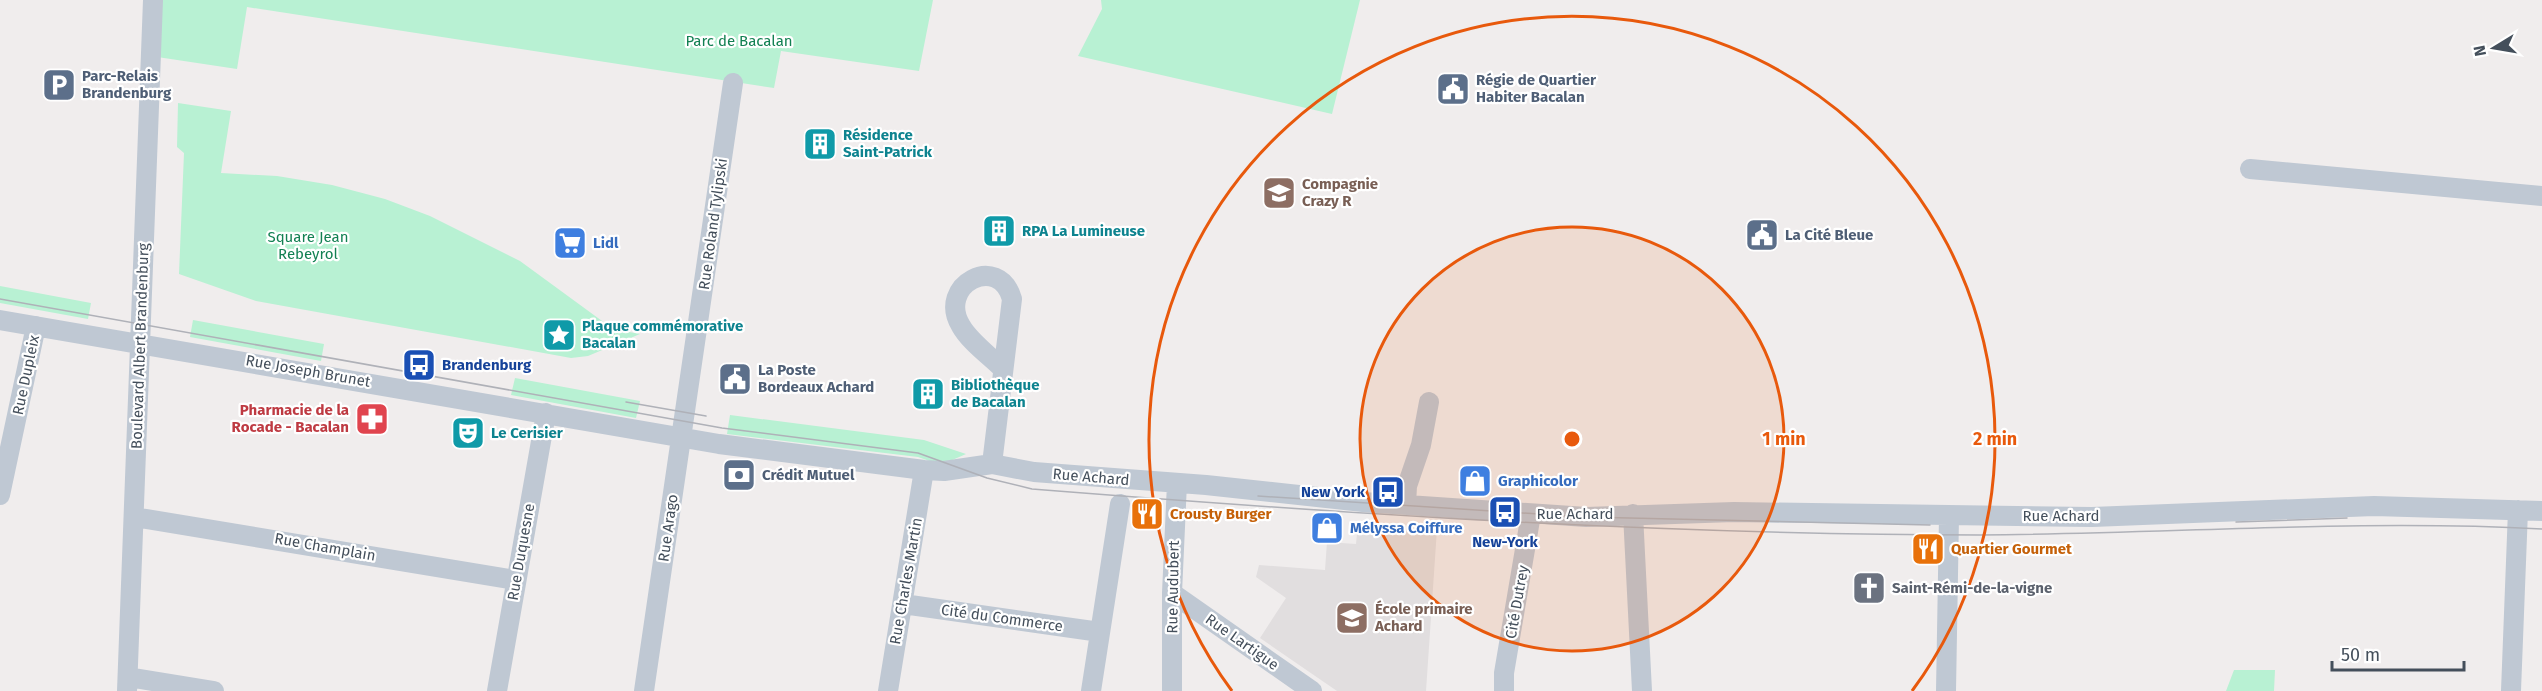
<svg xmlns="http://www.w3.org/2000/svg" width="2542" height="691" font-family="'Fira Sans',sans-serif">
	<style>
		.education { fill: #e1dedf }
		.green { fill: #b8f1d3 }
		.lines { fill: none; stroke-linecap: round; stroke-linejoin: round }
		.minor { stroke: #bfc8d3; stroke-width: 20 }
		.tram { stroke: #afb1b8; stroke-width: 1.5 }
		.ring { fill: none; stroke: #e8590c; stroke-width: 3 }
		.labels { text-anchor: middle; stroke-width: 4.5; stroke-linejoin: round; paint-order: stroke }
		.park-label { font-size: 15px; fill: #128052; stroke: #fff }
		.service-label { font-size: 15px; font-weight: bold; fill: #4e5e75; stroke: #fff; text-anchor: start }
		.culture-label { font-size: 15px; font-weight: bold; fill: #0d838f; stroke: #fff; text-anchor: start }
		.education-label { font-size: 15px; font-weight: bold; fill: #785e54; stroke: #fff; text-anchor: start }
		.street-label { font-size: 15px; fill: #444f5b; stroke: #fff }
		.shop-label { font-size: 15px; font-weight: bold; fill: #366cbe; stroke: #fff; text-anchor: start }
		.transit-label { font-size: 15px; font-weight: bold; fill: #164399; stroke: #fff; text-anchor: start }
		.health-label { font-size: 15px; font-weight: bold; fill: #be3a42; stroke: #fff; text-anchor: end }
		.food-label { font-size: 15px; font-weight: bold; fill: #c56008; stroke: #fff; text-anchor: start }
		.worship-label { font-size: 15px; font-weight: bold; fill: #5b616d; stroke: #fff; text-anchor: start }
		.centre { fill: #e8590c; stroke: #fff; stroke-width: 3 }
		.ring-label { font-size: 18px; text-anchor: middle; font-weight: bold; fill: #e8590c; stroke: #fff; stroke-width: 4.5; stroke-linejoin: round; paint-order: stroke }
	</style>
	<rect width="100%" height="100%" fill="#f0eded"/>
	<path class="education" d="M1358 523 1437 529 1426 691H1337L1260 638 1286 598 1256 577 1259 565 1325 570 1327 542 1356 544Z"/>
	<path class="green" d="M147 0H933L919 71 781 51 774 88 247 7 237 69 144 55Z
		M1101 0H1360L1332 114 1078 56 1102 9Z
		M178 103 231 111 221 173 277 176 332 185 385 199 430 216 520 261 613 329 640 334 588 356 571 358 256 301 179 274 184 153 177 147Z
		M0 286 91 303 88 319 0 303Z
		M193 320 324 344 321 361 190 337Z
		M515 378 640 401 636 418 511 395Z
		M730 415 924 440 966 454 941 465 918 457 727 434Z
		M2234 670H2275L2274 691H2226Z"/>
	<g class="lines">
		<path class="minor" d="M2250 169 2542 196
			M0 320 719 444 924 470 944 471 992 464 1034 472 1206 485 1363 502 1586 517 1734 512 2092 517 2374 506 2542 511
			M992 464 1012 299C999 252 936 285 961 326 970 342 990 356 1003 369
			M0 495 36 326
			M1406 505 1407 486 1421 445 1429 402
			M1633 514 1642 691
			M134 517 516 580
			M1172 593 1312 691
			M903 604 1100 632
			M128 677 214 691
			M127 691 153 0
			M497 691 546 413
			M644 691 733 83
			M888 691 924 470
			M1091 691 1120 504
			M1172 691V593L1177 483
			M1504 691V673L1531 514
			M1946 691 1949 516
			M2511 691 2518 510"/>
		<path class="tram" d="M0 299 722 428 918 453 987 478 1032 489C1347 514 1663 535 1980 535 2167 534 2355 519 2542 529
			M626 402 706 416
			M1258 496 1586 517 1930 525
			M2236 522 2347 518"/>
	</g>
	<circle cx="1572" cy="439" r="212" fill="#e8590c" fill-opacity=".12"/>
	<g class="ring">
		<circle cx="1572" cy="439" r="212"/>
		<path d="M1232 691A423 423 0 1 1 1912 691"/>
	</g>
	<defs>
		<symbol id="parking-square" viewBox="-11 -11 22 22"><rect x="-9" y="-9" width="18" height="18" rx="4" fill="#5c6f8a" stroke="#fff"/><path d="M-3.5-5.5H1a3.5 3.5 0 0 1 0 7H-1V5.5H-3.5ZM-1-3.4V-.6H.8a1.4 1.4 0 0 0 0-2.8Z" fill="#fff"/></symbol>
		<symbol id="civic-square" viewBox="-11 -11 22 22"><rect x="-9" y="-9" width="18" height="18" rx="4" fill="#5c6f8a" stroke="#fff"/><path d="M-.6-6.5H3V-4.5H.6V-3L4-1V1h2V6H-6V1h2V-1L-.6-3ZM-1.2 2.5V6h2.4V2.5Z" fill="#fff"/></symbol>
		<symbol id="building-square" viewBox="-11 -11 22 22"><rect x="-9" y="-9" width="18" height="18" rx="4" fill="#0f9aa8" stroke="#fff"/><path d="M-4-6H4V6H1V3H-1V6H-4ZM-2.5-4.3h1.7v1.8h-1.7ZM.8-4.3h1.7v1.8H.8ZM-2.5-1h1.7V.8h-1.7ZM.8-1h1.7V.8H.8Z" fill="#fff"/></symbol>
		<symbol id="school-square" viewBox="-11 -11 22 22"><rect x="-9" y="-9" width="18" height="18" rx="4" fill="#8d6e63" stroke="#fff"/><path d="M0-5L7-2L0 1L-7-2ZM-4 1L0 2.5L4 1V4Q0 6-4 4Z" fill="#fff"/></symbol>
		<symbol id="supermarket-square" viewBox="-11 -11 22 22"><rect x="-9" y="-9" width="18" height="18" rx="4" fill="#3f7fe0" stroke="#fff"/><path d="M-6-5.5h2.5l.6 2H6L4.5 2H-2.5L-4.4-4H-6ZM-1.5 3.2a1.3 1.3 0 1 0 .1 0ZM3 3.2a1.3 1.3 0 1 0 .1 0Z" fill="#fff"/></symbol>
		<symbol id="sight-square" viewBox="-11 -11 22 22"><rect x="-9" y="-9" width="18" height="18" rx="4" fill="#0f9aa8" stroke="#fff"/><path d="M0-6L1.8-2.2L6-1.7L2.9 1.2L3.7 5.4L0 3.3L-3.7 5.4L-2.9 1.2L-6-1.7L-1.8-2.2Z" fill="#fff"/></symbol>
		<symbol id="bus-square" viewBox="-11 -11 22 22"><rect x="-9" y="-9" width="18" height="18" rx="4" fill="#1a4fb4" stroke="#fff"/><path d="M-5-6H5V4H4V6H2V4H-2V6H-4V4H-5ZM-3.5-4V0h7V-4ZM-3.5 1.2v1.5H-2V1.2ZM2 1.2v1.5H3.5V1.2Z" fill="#fff"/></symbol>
		<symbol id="pharmacy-square" viewBox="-11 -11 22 22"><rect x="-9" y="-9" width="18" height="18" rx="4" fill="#e0444e" stroke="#fff"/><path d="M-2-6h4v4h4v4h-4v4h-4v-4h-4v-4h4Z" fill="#fff"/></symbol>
		<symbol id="theatre-square" viewBox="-11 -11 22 22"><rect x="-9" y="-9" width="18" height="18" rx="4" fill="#0f9aa8" stroke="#fff"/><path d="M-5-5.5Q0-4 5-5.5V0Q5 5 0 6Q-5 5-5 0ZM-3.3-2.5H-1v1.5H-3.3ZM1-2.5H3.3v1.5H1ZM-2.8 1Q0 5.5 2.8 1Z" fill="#fff"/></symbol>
		<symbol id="bank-square" viewBox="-11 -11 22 22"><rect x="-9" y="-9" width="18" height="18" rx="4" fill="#5c6f8a" stroke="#fff"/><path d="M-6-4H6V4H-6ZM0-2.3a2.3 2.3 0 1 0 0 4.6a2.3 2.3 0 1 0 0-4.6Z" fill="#fff"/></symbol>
		<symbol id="shop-square" viewBox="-11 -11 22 22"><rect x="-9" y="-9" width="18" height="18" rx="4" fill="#3f7fe0" stroke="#fff"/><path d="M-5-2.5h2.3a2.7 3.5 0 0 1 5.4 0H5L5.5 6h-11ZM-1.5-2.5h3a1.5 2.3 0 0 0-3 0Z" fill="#fff"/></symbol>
		<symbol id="restaurant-square" viewBox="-11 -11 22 22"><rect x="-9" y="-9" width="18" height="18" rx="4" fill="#e8710a" stroke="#fff"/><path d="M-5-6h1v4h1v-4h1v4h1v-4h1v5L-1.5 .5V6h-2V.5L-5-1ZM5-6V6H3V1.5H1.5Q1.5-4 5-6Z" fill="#fff"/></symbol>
		<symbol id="church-square" viewBox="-11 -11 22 22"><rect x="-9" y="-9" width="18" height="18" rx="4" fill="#6b7280" stroke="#fff"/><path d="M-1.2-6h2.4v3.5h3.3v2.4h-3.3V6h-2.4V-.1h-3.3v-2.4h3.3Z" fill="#fff"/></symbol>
	</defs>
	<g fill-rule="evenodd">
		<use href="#parking-square" x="40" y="66" width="38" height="38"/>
		<use href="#civic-square" x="1434" y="70" width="38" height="38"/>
		<use href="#building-square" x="801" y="125" width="38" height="38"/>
		<use href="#school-square" x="1260" y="174" width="38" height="38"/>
		<use href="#building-square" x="980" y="212" width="38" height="38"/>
		<use href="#civic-square" x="1743" y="216" width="38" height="38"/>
		<use href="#supermarket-square" x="551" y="224" width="38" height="38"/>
		<use href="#sight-square" x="540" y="316" width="38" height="38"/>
		<use href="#bus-square" x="400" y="346" width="38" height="38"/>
		<use href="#civic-square" x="716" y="360" width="38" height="38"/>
		<use href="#building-square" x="909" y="375" width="38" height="38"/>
		<use href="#pharmacy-square" x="353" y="400" width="38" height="38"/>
		<use href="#theatre-square" x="449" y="414" width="38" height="38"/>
		<use href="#bank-square" x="720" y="456" width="38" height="38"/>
		<use href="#shop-square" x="1456" y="462" width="38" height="38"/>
		<use href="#bus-square" x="1369" y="473" width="38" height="38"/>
		<use href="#bus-square" x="1486" y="493" width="38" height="38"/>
		<use href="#restaurant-square" x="1128" y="495" width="38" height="38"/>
		<use href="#shop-square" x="1308" y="509" width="38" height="38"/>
		<use href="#restaurant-square" x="1909" y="530" width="38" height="38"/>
		<use href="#church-square" x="1850" y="569" width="38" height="38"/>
		<use href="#school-square" x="1333" y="599" width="38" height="38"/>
	</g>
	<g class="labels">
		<g class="park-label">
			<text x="739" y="46">Parc de Bacalan</text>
			<text x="308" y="242">Square Jean<tspan x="308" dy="17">Rebeyrol</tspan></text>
		</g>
		<g class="service-label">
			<text x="82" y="81">Parc-Relais<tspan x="82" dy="17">Brandenburg</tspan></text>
			<text x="1476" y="85">Régie de Quartier<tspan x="1476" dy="17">Habiter Bacalan</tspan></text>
			<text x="1785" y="240">La Cité Bleue</text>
			<text x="758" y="375">La Poste<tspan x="758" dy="17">Bordeaux Achard</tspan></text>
			<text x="762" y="480">Crédit Mutuel</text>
		</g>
		<g class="culture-label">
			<text x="843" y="140">Résidence<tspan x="843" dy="17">Saint-Patrick</tspan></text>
			<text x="1022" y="236">RPA La Lumineuse</text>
			<text x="582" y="331">Plaque commémorative<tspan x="582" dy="17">Bacalan</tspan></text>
			<text x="951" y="390">Bibliothèque<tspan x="951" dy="17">de Bacalan</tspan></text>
			<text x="491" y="438">Le Cerisier</text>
		</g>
		<g class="education-label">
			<text x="1302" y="189">Compagnie<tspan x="1302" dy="17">Crazy R</tspan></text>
			<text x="1375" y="614">École primaire<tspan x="1375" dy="17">Achard</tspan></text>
		</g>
		<g class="street-label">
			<text transform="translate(713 224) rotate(-82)" y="5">Rue Roland Tylipski</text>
			<text transform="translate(140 346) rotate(-88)" y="5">Boulevard Albert Brandenburg</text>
			<text transform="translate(308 371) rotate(10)" y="5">Rue Joseph Brunet</text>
			<text transform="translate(26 375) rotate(-78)" y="5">Rue Dupleix</text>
			<text transform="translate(1091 477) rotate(5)" y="5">Rue Achard</text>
			<text x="1575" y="519">Rue Achard</text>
			<text x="2061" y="521">Rue Achard</text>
			<text transform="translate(668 528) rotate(-82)" y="5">Rue Arago</text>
			<text transform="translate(325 547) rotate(10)" y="5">Rue Champlain</text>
			<text transform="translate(521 552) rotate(-80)" y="5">Rue Duquesne</text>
			<text transform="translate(906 581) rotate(-80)" y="5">Rue Charles Martin</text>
			<text transform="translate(1173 587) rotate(-89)" y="5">Rue Audubert</text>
			<text transform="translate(1517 602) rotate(-80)" y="5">Cité Dutrey</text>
			<text transform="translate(1002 618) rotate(8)" y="5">Cité du Commerce</text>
			<text transform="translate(1242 642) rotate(35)" y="5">Rue Lartigue</text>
		</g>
		<g class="shop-label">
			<text x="593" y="248">Lidl</text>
			<text x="1498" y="486">Graphicolor</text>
			<text x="1350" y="533">Mélyssa Coiffure</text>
		</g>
		<g class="transit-label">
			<text x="442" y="370">Brandenburg</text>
			<text x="1365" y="497" text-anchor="end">New York</text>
			<text x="1505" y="547" text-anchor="middle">New-York</text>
		</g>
		<g class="health-label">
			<text x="349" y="415">Pharmacie de la<tspan x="349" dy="17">Rocade - Bacalan</tspan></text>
		</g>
		<g class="food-label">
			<text x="1170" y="519">Crousty Burger</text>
			<text x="1951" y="554">Quartier Gourmet</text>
		</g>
		<g class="worship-label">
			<text x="1892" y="593">Saint-Rémi-de-la-vigne</text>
		</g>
	</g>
	<circle cx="1572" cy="439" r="9" class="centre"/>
	<g class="ring-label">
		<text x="1784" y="445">1 min</text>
		<text x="1995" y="445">2 min</text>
	</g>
	<g transform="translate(2494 48) rotate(259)" stroke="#ffffff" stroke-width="4.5" paint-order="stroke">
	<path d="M0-4.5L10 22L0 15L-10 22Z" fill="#444f5b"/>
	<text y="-9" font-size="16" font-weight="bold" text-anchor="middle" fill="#444f5b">N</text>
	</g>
	<path d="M2332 661v9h132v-9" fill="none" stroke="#444f5b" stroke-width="3"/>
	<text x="2341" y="661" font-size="18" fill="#444f5b" stroke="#ffffff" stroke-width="4.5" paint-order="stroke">50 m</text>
</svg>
